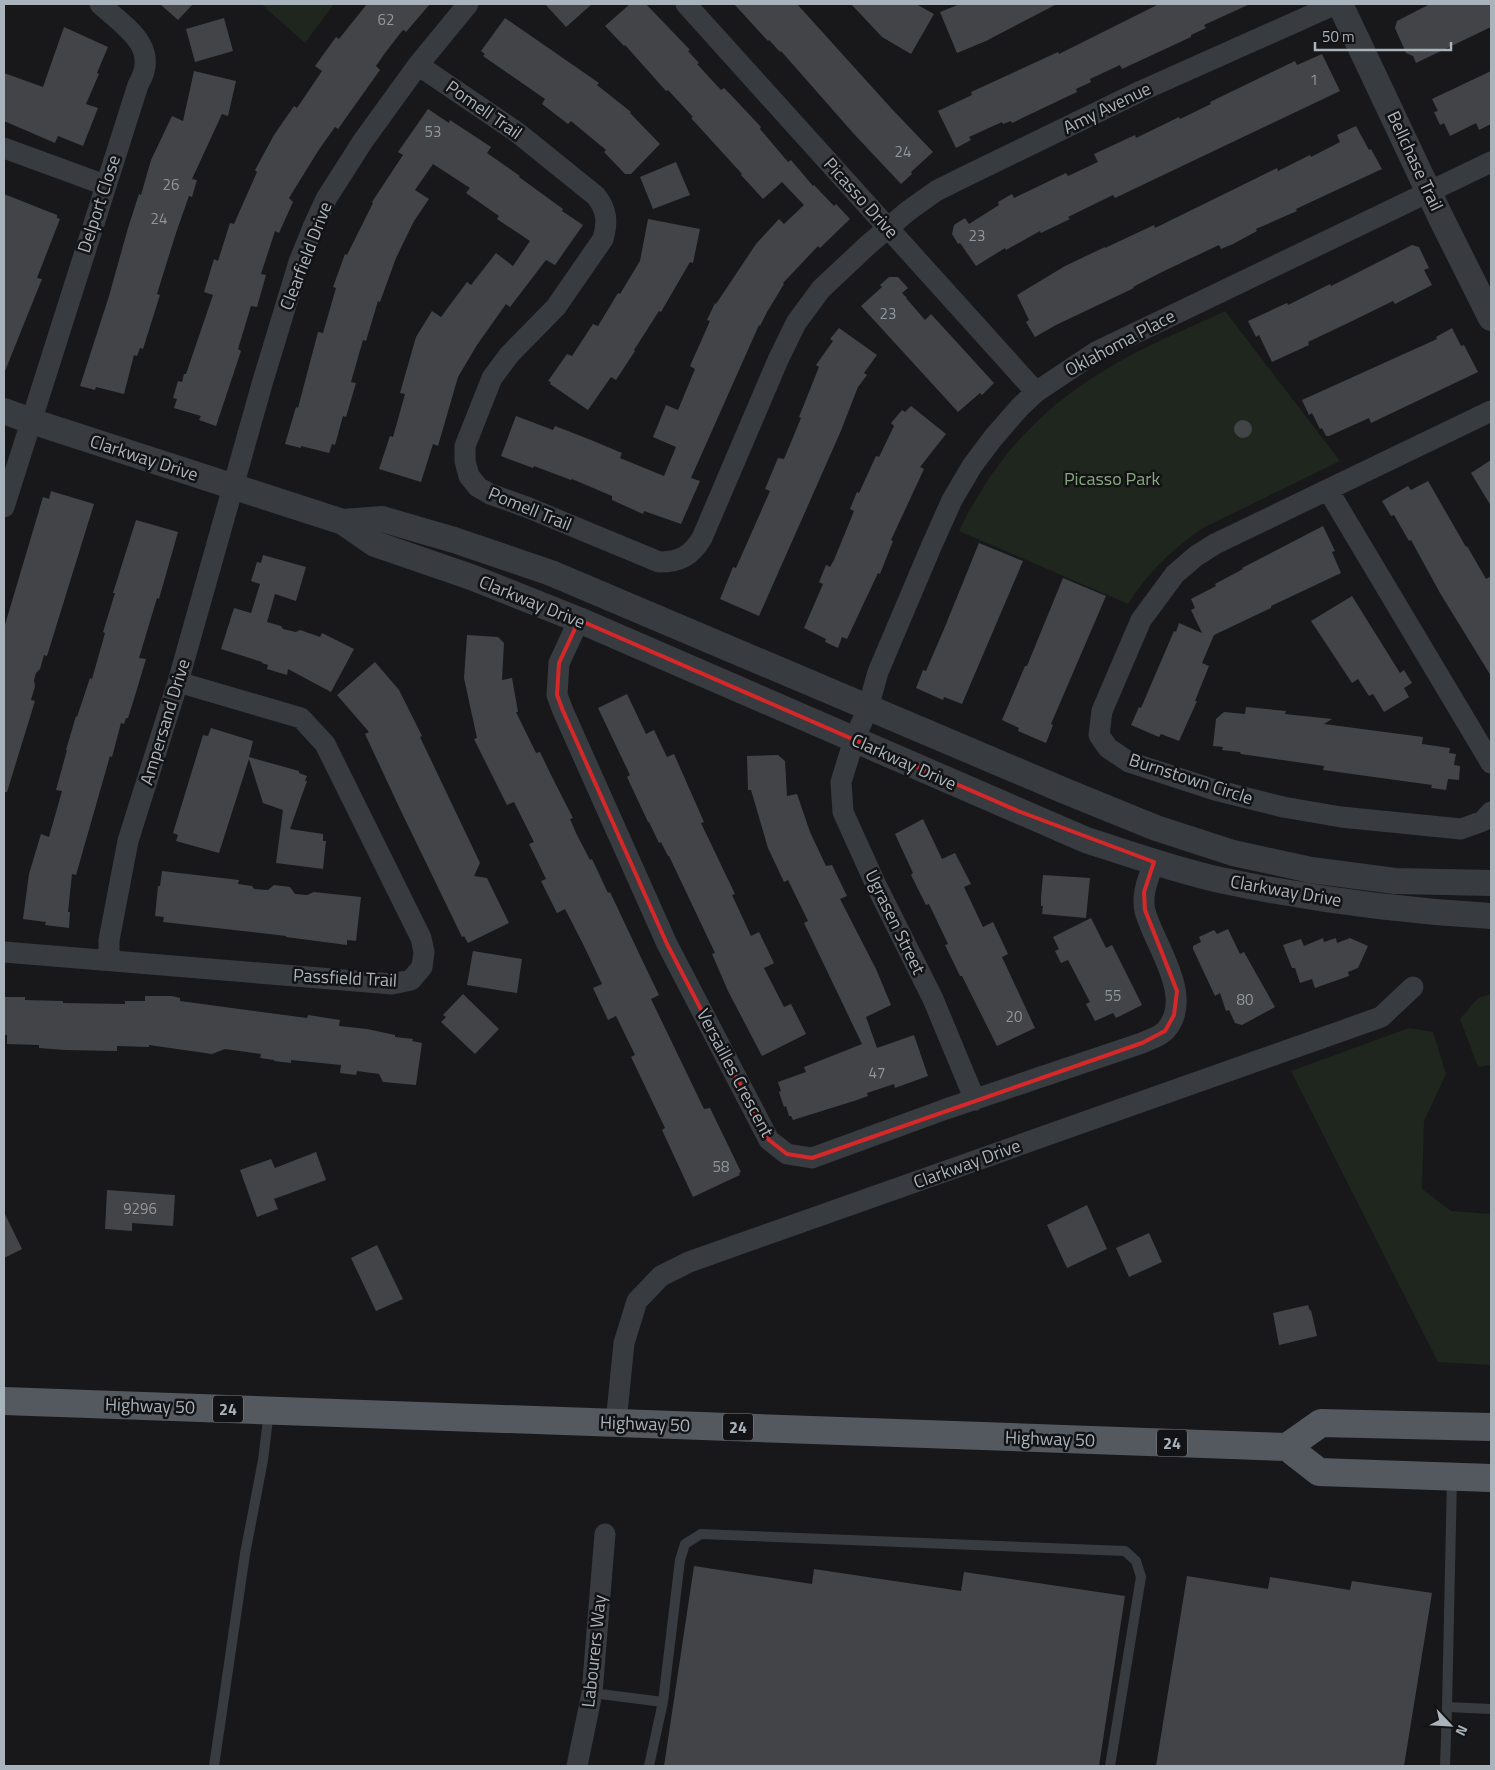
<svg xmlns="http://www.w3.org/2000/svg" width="1495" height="1770" font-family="'Titillium Web',sans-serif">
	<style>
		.green { fill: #1e261d }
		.building { fill: #424447 }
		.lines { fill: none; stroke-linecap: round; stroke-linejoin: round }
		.service { stroke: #383b40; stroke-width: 10 }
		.minor { stroke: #383b40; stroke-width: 21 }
		.tertiary { stroke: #383b40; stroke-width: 26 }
		.primary { stroke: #54595f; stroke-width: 28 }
		.marked { fill: none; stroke: #d62828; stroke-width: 4; stroke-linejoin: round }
		.labels { text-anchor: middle; stroke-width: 5; stroke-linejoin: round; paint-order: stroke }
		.number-label { font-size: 15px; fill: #8f979e }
		.shield { fill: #131315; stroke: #7c8389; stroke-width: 1 }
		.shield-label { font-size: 16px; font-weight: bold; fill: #a9b3bb }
		.street-label { font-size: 18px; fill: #a9b3bb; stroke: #131315 }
		.park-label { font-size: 18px; fill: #87a87e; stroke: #131315 }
	</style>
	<rect width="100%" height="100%" fill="#18181a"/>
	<path class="green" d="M261 4H334L305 43Z
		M1225 311 1340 461 1201 529C1172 550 1147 573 1128 604L959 531C993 461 1038 410 1105 370 1142 347 1185 330 1225 311Z
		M1491 994V1065L1478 1067 1460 1019 1478 998Z
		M1409 1028 1433 1032 1446 1074 1424 1121 1422 1189 1451 1211 1491 1214V1365L1438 1362 1291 1071Z"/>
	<path class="building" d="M160 4H193L178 20Z
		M367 4H430L406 32 404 30 402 31 385 53 376 66 380 70 338 129 335 127 318 151 289 198 293 202 279 233 275 231 261 274 266 275 257 307 251 306 238 349 241 351 216 426 199 420 201 416 174 408 177 399 173 398 178 381 182 382 184 374H186L213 295 204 292 214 259 218 261 230 223 234 224 257 172 255 170 274 135 294 106 297 108 322 71 315 66 336 37 339 39Z
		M545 4H592L566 27Z
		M630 4H646L690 50 688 51 699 63 697 64 721 90 724 88 730 94 761 127 760 129 788 162 791 160 813 186 814 185 834 206 836 204 850 219 820 248 818 246 783 283 784 284 767 312 760 326 759 325 691 478 700 481 681 524 644 511 643 514 612 500V496L572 479 571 480 534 466 533 468 501 456 516 416 553 430 555 426 591 440 622 453 620 458 664 476 676 447 653 437 666 405 678 410 695 369 690 366 710 321 707 320 715 303 716 304 756 244 779 219 784 224 804 205 782 182 763 199 741 175 742 174 691 118 693 117 668 90 666 91 625 45 624 46 605 26Z
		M734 4H797L891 108 933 152 911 172 912 174 901 184 854 134 781 51 780 52 769 40 768 41Z
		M851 4H916L934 14 911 54 882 37Z
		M960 4H1057L986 41 957 53 940 12Z
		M1159 4H1250L1204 25 1206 28 1191 35V37L1122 69 1120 65 1090 79 1091 82 1076 89 1077 92 1012 123 1011 121 1003 124 1002 122 969 137 971 140 956 148 938 111 972 95 971 92 1058 52 1059 54Z
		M1430 4H1491V27L1416 63 1413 56 1406 53 1395 28 1397 21Z
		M224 18 233 51 195 62 186 29Z
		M505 18 599 83 597 85 631 112 630 113 660 144 631 174H625L604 152 606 150 571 121 568 124 542 104 545 99 483 56 485 54 481 51Z
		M64 27 108 47 97 73 99 74 86 104 98 108 83 146 58 136 55 143 4 121V73L43 87Z
		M1322 54 1340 91 1115 198 1113 195 1068 217 1070 219 1041 233 1040 231 1006 250 1005 248 976 266 960 243 958 244 952 234 954 225 965 218 969 224 999 205 998 202 1012 194 1014 198 1066 173 1068 176 1098 162 1094 154 1135 135 1136 138 1179 117 1180 119 1211 104 1210 102 1295 61 1297 65Z
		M194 71 236 81 228 116 222 114 192 179 197 180 192 197 189 196 176 233 157 294 160 295 143 349 140 348 137 356 134 355 124 394 96 387 95 390 80 386 109 296 128 228 139 194 141 195 151 160 172 116 183 121Z
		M1491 71V124L1479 130 1476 123 1450 136 1444 123 1440 125 1434 112 1438 111 1432 99Z
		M428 109 449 123 450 120 491 147 487 153 520 176 519 177 563 209 562 211 583 225 555 265 546 260 510 307 506 304 477 345 458 377 438 446 433 444 421 482 379 469 390 436 393 437 405 394 400 393 416 337 432 311 441 317 467 282 471 285 496 253 513 266 530 241 497 219 499 216 466 193 470 188 433 164 415 190 429 199 414 221 396 258 380 302 378 301 366 341 363 340 351 382 356 383 346 417 343 416 335 445 332 444 329 453 301 446V448L285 444 296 407 298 408 318 332 323 333 336 288 333 287 345 254 347 255 373 203 372 202 403 155 398 152Z
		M1356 126 1369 150 1371 149 1382 169 1313 201 1296 209 1297 211 1256 229 1257 231 1233 244 1221 249 1219 245 1162 272 1133 287 1134 288 1056 325 1035 337 1026 322 1029 320 1017 295 1065 266 1105 247V248L1154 225 1155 228 1277 168 1278 171 1310 155 1311 157 1340 142 1337 135Z
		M676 162 690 195 653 209 640 177Z
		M4 194 57 215V218L60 219 37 278 42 279 5 371Z
		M648 219 700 229 693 263 690 262 661 312 659 311 634 350 635 351 616 380 611 377 588 410 550 384 551 382 548 381 567 354 572 356 593 324 598 326 618 293 620 294 640 261Z
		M1412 245 1419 247 1429 268 1424 270 1432 285 1395 304 1393 301 1348 323 1308 342 1309 345 1272 362 1259 335 1256 337 1248 321 1287 303 1288 305 1330 284 1331 286 1345 279Z
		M889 277H898L908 288 902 293 907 298H906L925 320 931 314 994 383 982 395 980 393 958 412 861 306 882 287 880 285Z
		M839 328 877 355 864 373 867 375 858 387 840 433 759 616 720 599 733 567 736 568 770 491 765 489 778 458 784 459 801 418 799 417 819 367 816 365 833 341 830 339Z
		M1452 328 1461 346 1464 345 1478 372 1371 423 1369 418 1329 436H1326L1322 428 1320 429 1312 413 1309 415 1302 400 1437 339 1436 337Z
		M911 406 946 434 920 467 924 469 891 540 893 541 880 574 878 573 847 639 842 637 838 648 825 642 826 639 804 628 823 584 819 582 826 565 830 567 834 560 854 511 850 509 857 492 859 493 876 456 879 457 894 426 891 423 902 410 905 412Z
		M1234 429a9 9 0 1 1 18 0a9 9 0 1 1-18 0Z
		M1491 460V506L1471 473Z
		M1428 481 1466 547 1467 546 1486 579 1491 576V676L1440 593 1411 540 1409 541 1394 515 1391 516 1382 501 1408 486 1411 490Z
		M51 491 94 504 47 656 44 655 40 669 36 673 34 680 35 686 31 700 35 701 7 792H4V628L43 497 49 499Z
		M136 520 178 532 159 599 157 598 139 658 146 659 134 699 128 718H126L124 724 121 723 112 757 110 756 76 875 72 874 68 912H70L69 928 45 925 46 922 23 919 29 874 41 834 49 837 62 791 56 790 67 750H66L76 716 77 717 90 678 92 679 105 633 103 632 115 593H113Z
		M1323 526 1335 551 1332 552 1341 573 1271 606V608L1254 616 1214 635 1202 663 1209 666 1195 701H1197L1179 741 1161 734 1159 737 1131 725 1139 707 1141 708 1174 631 1176 632 1179 623 1202 633 1191 610 1195 608 1191 599 1216 586 1215 584 1243 569 1242 568Z
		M979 543 1023 561 962 704 944 697 943 700 916 688 923 670 926 671 944 629Z
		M263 555 306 567 296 601 275 594 267 622 281 626 283 629 296 632 300 630 320 637 322 633 354 649 331 692 288 669 287 675 267 669 268 665 262 663V662L221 649 234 608 251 613 260 584 251 581 257 562 261 563Z
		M1063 578 1106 596 1051 724 1053 725 1046 743 1018 731 1019 728 1002 720 1025 666H1027Z
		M1352 596 1400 673 1404 670 1412 683 1404 688 1409 697 1384 712 1373 694 1369 696 1358 679 1352 683 1311 621Z
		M467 635 498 637 504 643 502 680 512 678 518 712H516L536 753 540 752 550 773 573 818 570 819 576 833 590 860 592 859 608 893 610 892 644 964 659 995 651 999 704 1109 710 1108 741 1172 739 1173 740 1175 693 1197 662 1130 665 1128 631 1057 635 1055 616 1016 608 1020 593 988 602 984 583 944 565 909 557 913 541 881 546 879 529 844 534 842 514 802 507 805 474 739 477 738 464 678Z
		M375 662 399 690 422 736 420 737 480 863 474 876 487 878 509 923 468 943 464 936 462 937 400 809 365 734 369 732 337 695Z
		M627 694 646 734 654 730 667 757 674 754 704 822 701 823 735 894 732 895 751 936 759 932 774 963 764 968 784 1007 791 1004 806 1034 762 1056 728 991 712 954 715 953 669 856H668L661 842 659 843 649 822H648L627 777 630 775 598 708Z
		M1246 707 1286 711 1285 714 1332 719 1324 724 1423 737 1422 744 1450 748 1449 753 1456 754 1454 765 1460 766 1459 780 1448 779 1446 790 1431 788 1432 785 1323 770 1324 766 1241 754 1240 752 1222 750 1223 747 1213 746 1216 719 1224 712 1245 714Z
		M211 728 253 741 249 757 299 771V773L307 776 305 781H307L290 829 323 834V841H326L323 869 276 863 283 810 263 803 249 759 219 853 176 841 178 835 173 833 203 735 208 736Z
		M778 755 785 761 787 796 797 794 810 832 826 866 832 865 847 896 840 899 876 969 891 1005 866 1017 877 1048 914 1035 928 1076 895 1088 894 1084 867 1093 868 1096 854 1101 793 1120 791 1116H789L786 1106 784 1107 779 1092 781 1091 778 1082 806 1072 804 1067 862 1044 804 923 808 921 788 880 784 882 768 848 751 790H748L747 756Z
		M923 819 942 859 955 853 971 884 964 887 983 927 993 922 1008 954 1002 957 1035 1028 997 1046 962 976H960L945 945 948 944 929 904 926 905 911 875 913 873 895 834Z
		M162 871 239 880 238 884 252 886 254 889 268 890 274 885 290 887 295 894 307 895 314 892 361 897 356 941 347 940V945L286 937V936L163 922 164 917 155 916 158 886H160Z
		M1043 875 1090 878 1086 918 1042 914 1043 906H1041V897Z
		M1091 918 1106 948 1112 945 1142 1005 1116 1018 1113 1013 1095 1021 1086 1004 1090 1002 1068 960 1061 963 1055 951 1059 949 1053 937Z
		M1228 929 1240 954 1244 952 1275 1007 1242 1025 1235 1023 1229 1010 1226 1011 1220 993 1215 996 1193 949V946L1201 942 1199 937 1214 930 1217 934Z
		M1323 938 1324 942 1336 938 1337 943 1350 938 1368 946 1358 968 1348 972 1349 976 1315 988 1312 979 1300 983 1295 968H1292L1283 945 1301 939 1304 946Z
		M473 951 522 959 517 993 467 985Z
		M463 994 499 1029 475 1054 441 1022 446 1017 443 1015Z
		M145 996H172L180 998V1001L307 1018 308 1015 340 1020 339 1026 367 1029 395 1035V1037L413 1039 412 1041 422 1043 416 1085 383 1082 379 1074 357 1071 356 1075 340 1073 341 1065 291 1060V1063L274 1061V1060L260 1058 261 1054 225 1049 212 1054 149 1045V1047L117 1046V1051L65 1050 39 1048V1045L7 1044V1035H4V997H25V1000L63 1001V1003L125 1004V1001H145Z
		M316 1152 326 1180 274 1199 278 1209 257 1217 240 1170 271 1159 275 1168Z
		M107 1190 175 1195 173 1226 132 1223V1231L105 1229Z
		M1087 1205 1107 1249 1067 1268 1047 1225Z
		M4 1212 22 1249 4 1258Z
		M1149 1233 1162 1262 1129 1277 1116 1248Z
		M377 1245 403 1299 376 1311 351 1258Z
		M1308 1305 1310 1311 1311 1310 1317 1336 1279 1345 1273 1313Z
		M694 1566 812 1584 814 1569 961 1591 964 1572 1125 1596 1099 1766H664Z
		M1187 1576 1268 1589 1270 1577 1350 1590 1352 1581 1432 1593 1404 1766H1156Z"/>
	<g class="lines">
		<path class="service" d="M1452 1478 1447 1707 1491 1709
			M592 1693 663 1702 649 1766
			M663 1702 680 1560 685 1544 701 1534 1125 1551 1136 1561 1141 1577 1110 1766
			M214 1766 245 1554 263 1460 269 1411
			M1445 1766 1447 1707"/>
		<path class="minor" d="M686 4 1036 392
			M418 65 518 133 596 196C607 210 608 222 603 239L556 307 509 355 492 378 465 446V461L469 476 478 487 490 494 529 508 659 562C680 562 691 556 702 538L778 360 796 323 821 289 869 244 908 211 936 191 962 178 1141 91 1336 4
			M4 148 105 185
			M1491 411 1215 544 1196 556 1175 574 1141 620 1102 711 1099 735 1108 748 1129 762 1215 790 1283 807 1341 817 1461 829 1483 821 1491 812
			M1328 490 1491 763
			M4 507 138 85C161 47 125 27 100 4
			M579 620 559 663 557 695 563 711 667 944 769 1140 787 1154 812 1158 946 1109 1142 1043C1149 1040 1161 1036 1166 1030 1195 996 1154 945 1145 911 1141 894 1149 877 1154 862
			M4 952 392 984 411 980 422 967 424 952 421 938 325 744 301 718 178 682
			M109 960V940L128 841 178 682 262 384 299 262 314 225 326 199 340 177 363 141 418 65 468 4
			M975 1100 933 999 876 885 843 812 841 782 854 740 868 708 878 672 931 547 952 500 972 466 993 438 1020 407 1036 392 1096 352 1491 162
			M616 1423 624 1343 637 1301 661 1276 689 1262 1381 1017 1413 987
			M577 1766 592 1693 605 1534"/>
		<path class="tertiary" d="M1340 4 1441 218 1491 318
			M4 411 31 421 343 522 375 544 471 577 579 620 1086 840C1130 854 1175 870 1220 880 1310 899 1400 911 1491 916
			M343 522 382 519 454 540 551 573 1065 791 1156 828 1233 853 1311 870 1395 881 1491 883"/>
		<path class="primary" d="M4 1401 1287 1447 1321 1423 1491 1427
			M1287 1447 1319 1472 1491 1478"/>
	</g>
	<path class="marked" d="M579 620 1018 811 1154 862 1144 892 1145 910 1177 991 1174 1015 1165 1031 1142 1043 812 1158 787 1154 769 1140 667 944 563 711 557 695 559 663Z"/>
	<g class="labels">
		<g class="number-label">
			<text x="386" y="25">62</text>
			<text x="1314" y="85">1</text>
			<text x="433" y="137">53</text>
			<text x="903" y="157">24</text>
			<text x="171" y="190">26</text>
			<text x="159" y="224">24</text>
			<text x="977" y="241">23</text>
			<text x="888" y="319">23</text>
			<text x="1113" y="1001">55</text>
			<text x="1245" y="1005">80</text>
			<text x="1014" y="1022">20</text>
			<text x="877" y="1078">47</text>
			<text x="721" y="1172">58</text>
			<text x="140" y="1214">9296</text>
		</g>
		<g class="shield">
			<rect x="213" y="1395.5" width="30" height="27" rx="4"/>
			<rect x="723" y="1413.5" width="30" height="27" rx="4"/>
			<rect x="1157" y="1429.5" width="30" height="27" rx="4"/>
		</g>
		<g class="shield-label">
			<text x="228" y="1415">24</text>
			<text x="738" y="1433">24</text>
			<text x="1172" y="1449">24</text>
		</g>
		<g class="street-label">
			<text transform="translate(1107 108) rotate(-26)" y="6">Amy Avenue</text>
			<text transform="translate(484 110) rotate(35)" y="6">Pomell Trail</text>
			<text transform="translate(1415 161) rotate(65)" y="6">Bellchase Trail</text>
			<text transform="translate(861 198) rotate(48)" y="6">Picasso Drive</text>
			<text transform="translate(99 204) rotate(-72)" y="6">Delport Close</text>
			<text transform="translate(306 256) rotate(-69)" y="6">Clearfield Drive</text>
			<text transform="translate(1120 343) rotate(-28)" y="6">Oklahoma Place</text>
			<text transform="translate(144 458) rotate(18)" y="6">Clarkway Drive</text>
			<text transform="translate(530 509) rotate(22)" y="6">Pomell Trail</text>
			<text transform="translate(532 602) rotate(22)" y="6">Clarkway Drive</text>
			<text transform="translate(165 722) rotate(-73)" y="6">Ampersand Drive</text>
			<text transform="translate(904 762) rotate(24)" y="6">Clarkway Drive</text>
			<text transform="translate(1191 779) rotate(18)" y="6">Burnstown Circle</text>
			<text transform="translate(1286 891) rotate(10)" y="6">Clarkway Drive</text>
			<text transform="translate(895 922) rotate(64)" y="6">Ugrasen Street</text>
			<text transform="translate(345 978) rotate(3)" y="6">Passfield Trail</text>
			<text transform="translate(735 1073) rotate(62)" y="6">Versailles Crescent</text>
			<text transform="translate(967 1164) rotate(-20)" y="6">Clarkway Drive</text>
			<text transform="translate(150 1406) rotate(2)" y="6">Highway 50</text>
			<text transform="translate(645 1424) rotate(2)" y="6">Highway 50</text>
			<text transform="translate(1050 1439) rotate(2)" y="6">Highway 50</text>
			<text transform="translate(594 1651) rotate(-84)" y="6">Labourers Way</text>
		</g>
		<g class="park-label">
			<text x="1112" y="485">Picasso Park</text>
		</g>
	</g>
	<rect width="1495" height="1770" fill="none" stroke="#a9b3bb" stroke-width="10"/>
	<g transform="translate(1450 1725) rotate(115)" stroke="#131315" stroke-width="4" paint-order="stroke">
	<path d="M0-4L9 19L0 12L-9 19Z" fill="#a9b3bb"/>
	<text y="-8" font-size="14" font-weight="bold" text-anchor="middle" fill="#a9b3bb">N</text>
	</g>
	<path d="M1315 42v8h136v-8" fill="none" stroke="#a9b3bb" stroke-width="2.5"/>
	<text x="1322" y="42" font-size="15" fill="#a9b3bb" stroke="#131315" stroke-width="4" paint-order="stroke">50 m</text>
</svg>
